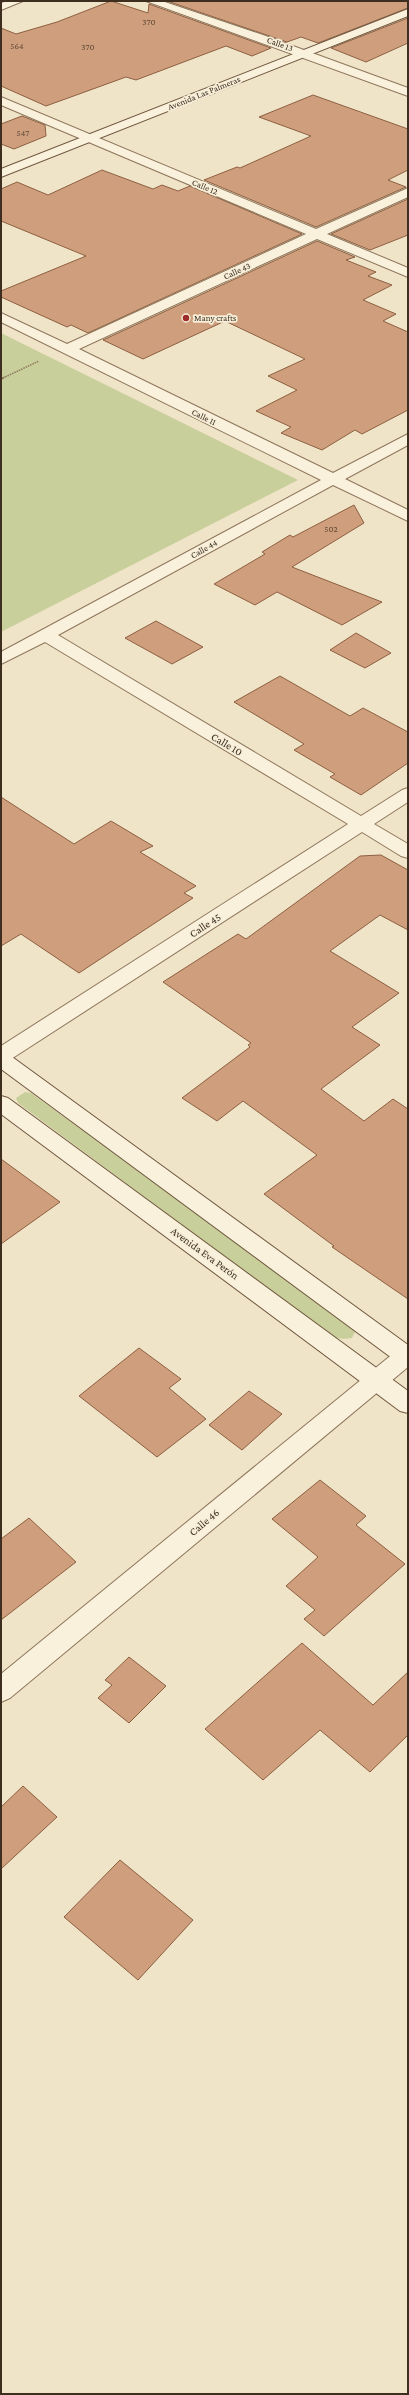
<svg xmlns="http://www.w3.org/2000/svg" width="409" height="2395" font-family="'Crimson Pro',serif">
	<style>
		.green { fill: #c9cf9b }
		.building { fill: #cf9f7d; stroke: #8d5f41 }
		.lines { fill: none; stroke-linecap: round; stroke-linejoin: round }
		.street-casing { stroke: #8d765c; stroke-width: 2 }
		.secondary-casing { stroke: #6f573f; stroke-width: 2 }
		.path-far1 { stroke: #8d765c; stroke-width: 1.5; stroke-dasharray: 1.5 1; stroke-linecap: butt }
		.path { stroke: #8d765c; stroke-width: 2; stroke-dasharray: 2.5 1.5; stroke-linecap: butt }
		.street { fill: #faf1dc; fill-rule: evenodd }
		.secondary { fill: #faf1dc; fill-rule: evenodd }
		.poi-dot { fill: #9e2a2b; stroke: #f7eed8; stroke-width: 1.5 }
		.labels { text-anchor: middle; stroke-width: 3.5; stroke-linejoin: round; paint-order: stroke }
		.number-label { font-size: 9px; fill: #624a37 }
		.far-street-label { font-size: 9px; fill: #3d2e20; stroke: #f7eed8 }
		.far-poi-label { font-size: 9px; fill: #3d2e20; stroke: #f7eed8; text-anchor: start }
		.street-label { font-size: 11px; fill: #3d2e20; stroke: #f7eed8 }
	</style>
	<rect width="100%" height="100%" fill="#f0e4c8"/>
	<path class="green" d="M1 333 298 480 1 632Z
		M25 1092 31 1093 354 1327 355 1332 352 1338 343 1339 333 1337 18 1103 16 1098Z"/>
	<path class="building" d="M111 1 148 13 149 4 271 48 252 56 226 46 136 80 126 77 46 106 1 86V28L16 34 57 22Z
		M167 1H408V8L318 43 301 37 287 42Z
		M408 18V43L366 62 331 48Z
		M313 95 408 129V170L388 180 406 187 316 227 204 180 237 167 240 168 311 136 259 117Z
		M22 116 45 125 46 136 14 149 1 144V124Z
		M102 170 153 189 162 185 178 191 190 186 302 234 88 333 71 325 67 327 1 297V291L86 256 1 221V189L17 182 48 195Z
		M408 199V235L370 250 331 234Z
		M317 241 355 257 346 260 376 272 368 276 392 285 363 300 396 314 383 321 408 332V410L362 434 355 430 322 450 281 433 291 427 256 411 297 390 268 376 305 359 225 321 143 359 103 340Z
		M354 505 364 523 292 567 382 602 342 625 277 592 255 605 214 584 265 554 262 552 290 535 293 537Z
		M156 621 203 647 172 664 125 638Z
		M356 633 391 653 365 668 330 650Z
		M280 676 350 716 363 708 408 732V763L361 795 330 777 335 774 294 750 304 744 234 702Z
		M1 797 74 844 111 821 153 846 140 852 196 886 184 893 193 898 79 973 21 934 1 946Z
		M381 855 408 870V930L380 915 330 951 399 993 352 1027 380 1045 321 1089 364 1121 393 1099 408 1109V1299L332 1247 334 1246 264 1194 317 1155 243 1101 217 1121 182 1098 250 1047 248 1045 251 1043 163 982 238 934 246 939 360 856Z
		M1 1159 60 1202 1 1244Z
		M139 1348 181 1379 169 1388 206 1419 157 1457 79 1396Z
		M249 1391 282 1414 242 1450 209 1425Z
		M320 1480 366 1516 356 1525 405 1564 324 1636 304 1619 315 1610 286 1586 318 1557 272 1519Z
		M29 1518 76 1562 1 1620V1539Z
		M302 1643 373 1705 408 1672V1735L370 1772 320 1730 263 1780 205 1729Z
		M129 1657 166 1686 129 1723 98 1698 112 1685 105 1680Z
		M23 1786 57 1817 1 1869V1807Z
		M120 1860 193 1920 138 1980 64 1917Z"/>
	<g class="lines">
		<defs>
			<path id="street" d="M8 1H23L1 10V3Z
				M146 1H162L263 35 408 88V96Z
				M1 97 316 229 408 188V197L327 234 408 268V277L317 239 79 349 333 473 408 434V445L345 479 408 510V521L333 485 58 635 361 816 402 790 408 788V802L374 824 408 844V858L401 856 362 832 8 1061 1 1063V1046L348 824 45 642 1 664V652L321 480 1 322V313L67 344 306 234 1 105Z
				M408 1345V1367L10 1698 1 1702V1674L400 1348Z"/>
			<path id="secondary" d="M408 9V16L1 177V169Z
				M1 1052 8 1054 408 1345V1367L400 1364 1 1069Z
				M1 1096 8 1098 408 1391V1413L400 1411 1 1114Z"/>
		</defs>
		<use href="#street" class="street-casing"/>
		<use href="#secondary" class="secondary-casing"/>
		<path class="path-far1" d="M3 378 39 361"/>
		<path class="path" d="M1 379 5 377"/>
		<use href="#street" class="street"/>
		<use href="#secondary" class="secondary"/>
	</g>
	<circle class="poi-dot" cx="186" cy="318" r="4"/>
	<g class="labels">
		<g class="number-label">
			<text x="149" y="25">370</text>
			<text x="17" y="49">564</text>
			<text x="88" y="50">370</text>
			<text x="23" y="136">547</text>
			<text x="331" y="532">502</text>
		</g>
		<g class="far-street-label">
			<text transform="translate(280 44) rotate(20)" y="3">Calle 13</text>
			<text transform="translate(204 93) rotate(-22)" y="3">Avenida Las Palmeras</text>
			<text transform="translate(205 187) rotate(23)" y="3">Calle 12</text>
			<text transform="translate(237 271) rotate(-25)" y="3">Calle 43</text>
			<text transform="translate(204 417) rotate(26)" y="3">Calle 11</text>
			<text transform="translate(204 549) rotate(-29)" y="3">Calle 44</text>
		</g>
		<g class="far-poi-label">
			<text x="194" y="321">Many crafts</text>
		</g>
		<g class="street-label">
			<text transform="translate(227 744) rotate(31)" y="4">Calle 10</text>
			<text transform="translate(205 925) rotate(-33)" y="4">Calle 45</text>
			<text transform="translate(205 1253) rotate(36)" y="4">Avenida Eva Perón</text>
			<text transform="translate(204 1522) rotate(-40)" y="4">Calle 46</text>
		</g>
	</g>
	<rect width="409" height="2395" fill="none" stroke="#3d2e20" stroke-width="4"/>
</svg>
